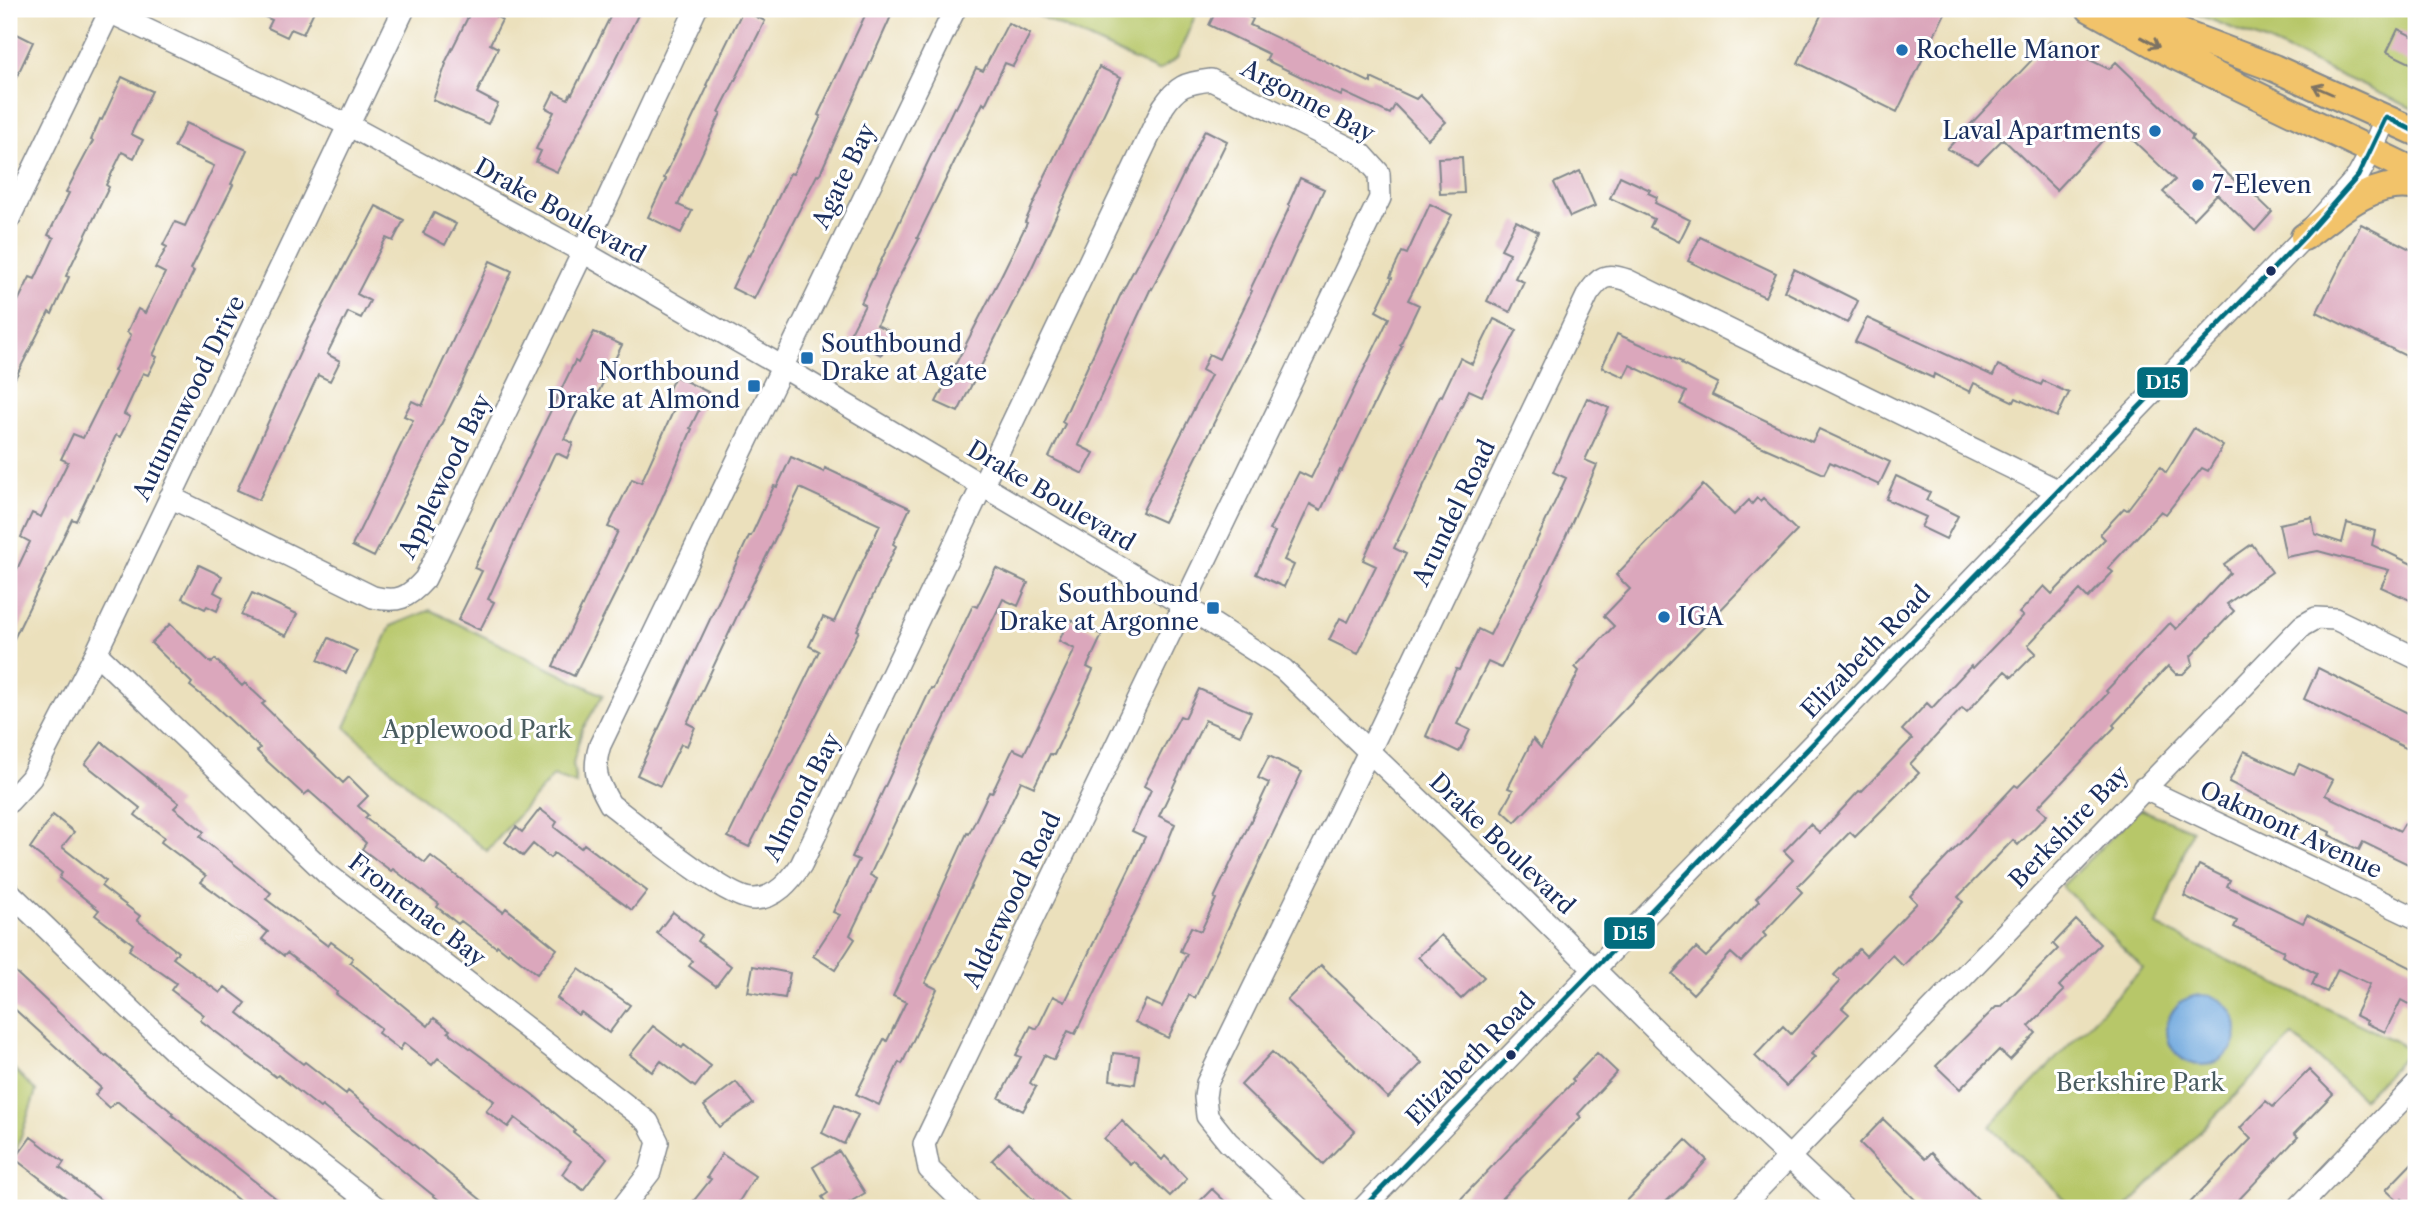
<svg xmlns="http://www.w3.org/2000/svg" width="2425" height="1217" font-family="'Libre Caslon Text',serif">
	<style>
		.green { fill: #b7c769; stroke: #697b64; stroke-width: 2 }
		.water { fill: #6ea7dd; stroke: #446b9e; stroke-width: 2 }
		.building { fill: #dba7bc }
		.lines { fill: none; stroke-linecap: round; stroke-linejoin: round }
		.minor-casing { stroke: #83888d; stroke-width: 24 }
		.major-casing { stroke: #83888d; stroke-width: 30 }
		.minor { stroke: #fff; stroke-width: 21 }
		.major { stroke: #f2c36a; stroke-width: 26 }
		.bus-1-casing { stroke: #fff; stroke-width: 10 }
		.bus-1 { stroke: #026c7e; stroke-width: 5 }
		.oneway { stroke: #7c7263 }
		.poi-dot { fill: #1f6fb2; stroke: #fff; stroke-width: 2.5 }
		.bus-dot { fill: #1b2f5e; stroke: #fff; stroke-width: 2.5 }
		.labels { text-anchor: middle; stroke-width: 6; stroke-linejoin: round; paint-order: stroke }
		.poi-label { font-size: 24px; fill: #1b2f5e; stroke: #fff; text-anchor: start }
		.street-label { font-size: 24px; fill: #1b2f5e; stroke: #fff }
		.park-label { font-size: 24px; fill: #4a5d61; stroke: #fff }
		.line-badge { stroke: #fff; stroke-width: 2.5 }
		.badge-label { font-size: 19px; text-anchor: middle; font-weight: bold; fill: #fff }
	</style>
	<rect width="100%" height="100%" fill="#fff"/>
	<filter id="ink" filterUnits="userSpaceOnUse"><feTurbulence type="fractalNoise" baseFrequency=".0143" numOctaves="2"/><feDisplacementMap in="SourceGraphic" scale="14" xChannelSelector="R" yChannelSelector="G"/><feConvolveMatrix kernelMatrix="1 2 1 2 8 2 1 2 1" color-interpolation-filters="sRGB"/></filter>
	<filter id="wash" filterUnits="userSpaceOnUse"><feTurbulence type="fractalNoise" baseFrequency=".00686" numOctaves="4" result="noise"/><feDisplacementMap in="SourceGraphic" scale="28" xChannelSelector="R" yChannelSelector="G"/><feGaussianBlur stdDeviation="1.57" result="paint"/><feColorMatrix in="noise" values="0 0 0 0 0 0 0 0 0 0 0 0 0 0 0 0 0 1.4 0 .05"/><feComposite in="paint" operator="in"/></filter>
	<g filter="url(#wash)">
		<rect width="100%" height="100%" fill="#ebe0bc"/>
		<path class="green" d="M1024 9H1198L1177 58 1158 71Z
			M2184 9H2416V110L2272 44Z
			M430 610 603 695 582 730 573 763 576 784 553 776 487 851 429 804 345 727 391 626Z
			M2140 809 2192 830 2157 926 2411 1049 2363 1099 2293 1036 2126 1208H2073L1990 1127 2143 968 2062 886Z
			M9 1064 36 1091 9 1172Z"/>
		<path class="water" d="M2167 1030a35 35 0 1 1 70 0a35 35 0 1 1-70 0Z"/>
		<g id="blocks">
			<path class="building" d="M247 9H315L303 34 291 29 287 37 268 28 272 20Z
				M472 9H498L495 16 502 20 490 44 498 48 477 93 498 104 488 124 433 100 446 64 445 63Z
				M614 9H641L598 95 557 172 536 162 541 151 536 149 554 112 546 108 554 92 568 99 571 93 572 94Z
				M868 9H881L892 14 819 176 817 175 754 299 732 288 748 255 750 256 790 173 793 174 821 116 818 115Z
				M1217 9H1233L1253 19 1250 25 1371 83V78L1416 99 1420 95 1446 122 1428 139 1395 105 1390 114 1343 92 1341 96 1266 60 1269 54 1209 25Z
				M1824 9H1947L1897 112 1798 63Z
				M743 10 765 21 719 112 721 113 678 205 692 211 681 233 648 217 666 179 664 178 708 86 706 85Z
				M1008 23 1030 34 1013 66 1005 63 985 105 983 103 917 238 919 239 895 285 877 325 893 333 881 355 848 338 865 305 861 303 954 107 956 108 976 68 983 71Z
				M2398 29 2416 38V66L2387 52Z
				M9 30 33 42 9 93Z
				M2050 41 2109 69 2116 62 2193 136 2191 139 2236 182 2238 179 2272 212 2255 231 2217 194 2193 219 2163 192 2175 180 2117 125 2056 190 2003 139 1978 164 1947 149Z
				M1099 67 1121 77 1026 280 1025 279 958 412 936 402 1000 278 1027 223 1025 222 1042 185 1041 184Z
				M122 77 152 91 131 134 143 140 134 158 122 152 106 185 109 187 66 276 69 277 52 314 49 312 9 390V319L30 277 35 279 54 238 48 235 69 193 66 192 93 141 91 140 100 119 102 120Z
				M186 123 247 150 231 184 233 185 191 269 194 271 153 355 157 357 148 375 143 373 124 414 130 417 120 437 116 435 76 521 72 519 9 649V586L30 542 21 537 32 513 41 517 68 462 61 459 73 434 83 438 116 372 114 371 131 335 127 332 138 309 145 313 165 273 155 268 167 247 163 245 175 222 185 226 214 166 174 147Z
				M1205 130 1227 141 1196 204 1152 289 1151 288 1078 445 1094 453 1083 474 1049 457 1065 424 1062 422 1120 296 1164 214Z
				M1462 157 1464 193 1440 194 1438 158Z
				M1580 171 1595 206 1570 217 1554 183Z
				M1620 176 1650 190 1648 193 1657 197 1655 203 1690 220 1679 242 1650 227 1654 219 1610 198Z
				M1300 178 1324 189 1256 339 1164 522 1142 512 1211 375 1202 370 1209 354 1219 359 1252 291 1250 290 1290 206 1288 205Z
				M1430 204 1452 215 1408 300 1419 305 1400 345 1402 346 1342 471 1340 470 1321 510 1310 504 1284 560 1294 565 1284 587 1256 574 1275 532 1269 530 1299 472 1311 478 1389 318 1376 311 1392 278 1390 277 1402 252 1407 254Z
				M376 206 404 220 393 241 386 238 357 294 370 301 361 318 348 312 327 354 340 361 330 381 318 375 259 500 237 490 308 335Z
				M434 213 456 224 445 245 423 233Z
				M1516 221 1538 232 1515 278 1524 282 1510 312 1487 301 1510 253 1501 249Z
				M2361 224 2416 252V361L2317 312Z
				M1700 237 1776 273 1765 297 1688 261Z
				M490 261 512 271 462 383 374 557 352 546 413 420 404 416 412 401 422 406Z
				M1794 269 1858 301 1847 323 1784 291Z
				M1867 318 1993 376 1998 365 2041 385 2043 381 2069 393 2057 417 2016 398 2014 402 1974 383 1970 392 1934 374 1933 378 1855 342Z
				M1494 319 1517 330 1482 396 1469 390 1394 548 1406 554 1358 654 1329 640 1340 618 1348 622 1376 566 1363 560 1440 395 1442 396 1460 358 1472 364Z
				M594 332 622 345 592 405 583 401 574 418 564 439 573 443 567 458 557 453 554 455 488 599 494 602 480 630 458 620 482 571 474 568 575 361 578 363Z
				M1617 334 1682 362 1681 364 1718 383 1712 395 1771 423 1812 442 1819 429 1890 462 1879 485 1830 462 1824 474 1756 444 1680 404 1686 392 1630 365 1624 377 1602 367Z
				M675 376 708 392 690 428 692 429 655 514 574 676 553 666 618 531 608 527 632 479 641 483 676 405 664 399Z
				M1587 398 1609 408 1585 460 1597 465 1565 538 1501 668 1488 662 1457 724 1470 730 1459 752 1426 736 1456 669 1459 670 1478 629 1490 635 1537 540 1566 478 1553 472Z
				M2194 428 2223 446 2208 471 2202 468 2166 514 2161 511 2108 568 2113 572 2088 598 2080 590 2028 645 2036 653 2012 677 2005 671 1967 712 1962 708 1910 764 1919 773 1855 837 1850 832 1797 887 1802 892 1763 933 1766 936 1741 962 1731 953 1693 994 1672 974 1696 948 1706 957 1733 929 1759 901 1756 898 1793 860 1784 851 1810 824 1820 833 1859 791 1861 792 1912 739 1902 730 1927 703 1932 708 1971 666 1973 668 2023 616 2019 613 2044 586 2052 594 2105 539 2100 534 2124 508 2127 510 2160 467 2166 473Z
				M791 457 824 472 825 468 910 508 893 544 896 546 857 630 859 631 749 847 728 837 819 651 809 646 823 617 834 622 880 525 800 488 737 616 687 723 695 727 687 746 681 744 660 786 637 775 749 536H751L774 486 777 487Z
				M1896 476 1930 492 1926 500 1958 516 1946 539 1921 527 1926 517 1886 499Z
				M1703 485 1734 515 1749 500 1752 504 1757 498 1760 501 1763 498 1797 531 1515 822 1502 810 1513 790 1508 788 1533 739 1541 748 1579 671 1575 667 1614 626 1604 616 1630 589 1616 575Z
				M2312 517 2315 534 2342 543 2347 523 2375 531 2372 545 2416 566V592L2412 601 2381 587 2389 570 2318 551 2286 557 2279 524Z
				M2252 544 2272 572 2227 604 2234 611 2191 656 2193 664 2183 674H2176L2168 666 2113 725 2115 727 2038 807 2047 815 2018 845 2013 840 1958 897 1963 902 1903 966 1892 955 1842 1008 1849 1014 1811 1054 1815 1057 1786 1086 1755 1056 1783 1026 1791 1034 1840 981 1834 975 1859 949 1866 956 1917 903 1910 896 1987 815 2015 785 2018 787 2082 721 2108 693 2106 691 2170 623 2176 629 2201 604 2230 573 2224 564Z
				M199 565 222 576 214 592 223 597 217 611 207 606 205 609 182 598Z
				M996 568 1028 583 1018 606 1003 599 961 686H960L870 875 877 879 850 935 855 939 835 970 813 956 840 915 833 912 859 860 852 857 931 688 933 689 973 605 977 607Z
				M252 593 297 614 286 636 241 615Z
				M1069 619 1102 635 1087 667 1093 670 1054 755 1050 754 1034 787 1021 781 925 983 937 989 902 1064 899 1062 879 1105 856 1094 884 1039 887 1041 906 1002 893 996 967 833 969 834 989 792 992 793 1013 749 1024 754 1075 649 1059 641Z
				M170 624 211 663 215 659 242 686 245 683 265 702 262 704 343 783 349 777 368 796 358 806 368 815 365 818 425 863 431 856 503 912 506 908 557 949 537 974 509 952 508 954 497 945 496 947 461 921 458 924 437 907 439 904 393 869 391 871 362 849 366 843 344 822 309 791 304 795 268 762 257 751 260 748 213 704 190 686 192 683 151 643Z
				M329 638 357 651 346 673 318 660Z
				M2318 668 2416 717V753L2304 699Z
				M1199 689 1251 712 1240 735 1205 720 1159 816 1175 824 1158 865 1075 1034 1068 1031 1054 1060 1044 1055 1030 1083 1036 1087 1023 1111 999 1098 1021 1057 1016 1055 1031 1026 1037 1029 1053 996 1065 1002 1145 837 1132 831 1151 790 1144 786 1180 716 1185 718Z
				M102 742 179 803 174 808 204 832 200 837 271 893 266 899 328 946 331 942 353 958 350 962 428 1026 434 1018 450 1030 448 1032 532 1094 575 1130 573 1132 607 1158 583 1190 562 1174 571 1161 515 1118 508 1127 486 1111 494 1101 438 1058 432 1065 404 1043 400 1050 378 1033 381 1028 336 994 337 992 287 953 284 956 262 939 268 932 201 882 206 876 161 842 164 837 135 815 140 808 85 764Z
				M2244 751 2294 774 2299 764 2333 780 2325 795 2400 831 2404 824 2416 830V868L2363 842 2359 850 2329 835 2330 832 2229 782Z
				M1269 756 1302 772 1195 998 1189 995 1168 1038 1135 1022 1146 1000 1162 1007 1187 954 1180 951 1191 927 1201 931 1216 899 1214 898 1269 783 1258 778Z
				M540 809 557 822 554 827 581 848 584 844 647 891 632 910 554 853 550 858 533 844 523 856 505 842 516 827 522 832Z
				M53 815 74 832 62 847 105 881 101 886 140 916 137 920 178 952 173 958 220 993 225 987 246 1003 238 1013 303 1064 305 1062 346 1094 348 1091 491 1208H449L322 1106 320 1108 278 1075 276 1077 200 1020 204 1015 171 990 176 983 129 950 133 944 95 915 99 910 59 878 62 873 30 848Z
				M2199 865 2230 880 2227 886 2303 923 2307 915 2416 970V1008L2401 1000 2385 1032 2366 1023 2367 1021 2355 1015 2370 984 2338 969 2327 992 2312 985 2317 974 2282 956 2284 951 2234 927 2237 921 2184 896Z
				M673 912 702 935 698 941 731 966 716 986 689 966 693 961 657 933Z
				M2076 920 2100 944 2059 986 2064 991 2029 1026 2036 1033 2010 1060 1999 1050 1960 1089 1936 1066 1996 1007H2001L2058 949 2053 944Z
				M1441 935 1484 977 1461 999 1418 957Z
				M1321 965 1422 1063 1388 1098 1287 1000Z
				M9 966 105 1056 107 1055 141 1087 173 1113 172 1115 288 1208H248L118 1102H116L109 1108 95 1095 101 1088 9 1004Z
				M753 966 790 973 785 998 748 992Z
				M579 969 630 1005 609 1033 581 1012 578 1015 557 998Z
				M653 1026 682 1048 684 1045 711 1066 695 1087 661 1061 652 1072 630 1055Z
				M1272 1052 1355 1131 1323 1164 1241 1085Z
				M1113 1053 1139 1056 1135 1084 1110 1080Z
				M1597 1053 1617 1072 1578 1114 1581 1117 1492 1208H1452L1574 1081 1572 1079Z
				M2309 1070 2333 1094 2294 1134 2298 1137 2231 1208H2185L2251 1139 2240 1128 2266 1101 2273 1107Z
				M736 1082 753 1104 719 1127 704 1106Z
				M835 1104 858 1115 844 1144 822 1133Z
				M1883 1119 1925 1159 1931 1153 1987 1208H1923L1860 1143Z
				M1122 1121 1162 1160 1165 1156 1187 1179 1170 1196 1133 1161 1130 1164 1104 1139Z
				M31 1137 64 1162 60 1168 111 1208H60L67 1199 15 1159Z
				M1686 1140 1707 1160 1683 1186 1659 1208H1620Z
				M1009 1143 1060 1194 1076 1208H1042L992 1160Z
				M839 1151 865 1193 840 1208H829L822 1197 828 1193 813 1167Z
				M722 1154 755 1176 735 1208H688L711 1179 707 1177Z
				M2416 1159V1208H2411L2402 1199 2399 1202 2386 1190Z
				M1212 1189 1232 1208H1193Z"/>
		</g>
	</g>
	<g filter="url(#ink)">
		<use href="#blocks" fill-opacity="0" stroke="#83888d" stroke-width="2"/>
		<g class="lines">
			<defs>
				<path id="minor" d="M103 9 348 125 583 252 781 366 1185 606 1283 669 1524 900 1691 1065 1843 1208
					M955 9 600 745C592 771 597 781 610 804 635 823 729 902 755 899 776 898 790 881 801 865L1163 107C1177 86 1185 83 1211 80L1362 154 1379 173 1380 198 924 1144 929 1169 969 1208
					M9 219 111 9
					M170 497 373 597C398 603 408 598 425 579L583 252 696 9
					M96 653 326 873 648 1122 658 1142 650 1172 622 1208
					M2143 788 2416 918
					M9 802 31 778 96 653 404 9
					M9 892 175 1052 377 1208
					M1299 1208 1228 1142 1207 1116 1205 1097 1207 1083 1380 729 1588 294C1601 276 1605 273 1627 280L2059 491
					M1363 1208 2304 237 2358 176 2371 152 2386 117
					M1740 1208 2302 626 2316 618 2335 619 2416 658
					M2298 1208 2416 1085"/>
				<path id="major" d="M2090 9 2173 55 2416 172
					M2118 9 2274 68 2416 132
					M2304 237C2337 213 2372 178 2416 187"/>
			</defs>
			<use href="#minor" class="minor-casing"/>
			<use href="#major" class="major-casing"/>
			<use href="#minor" class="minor"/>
			<use href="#major" class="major"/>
			<defs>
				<path id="bus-1" d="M1363 1208 2304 237 2358 176 2386 117 2416 132"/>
			</defs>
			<use href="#bus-1" class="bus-1-casing"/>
			<use href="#bus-1" class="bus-1"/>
		</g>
		<defs><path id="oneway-shaft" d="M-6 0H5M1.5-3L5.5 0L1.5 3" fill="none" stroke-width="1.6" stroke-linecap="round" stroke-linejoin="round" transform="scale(1.75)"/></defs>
		<g class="oneway">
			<use href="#oneway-shaft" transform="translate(2150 42) rotate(29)"/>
			<use href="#oneway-shaft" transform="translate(2323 90) rotate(-156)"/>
		</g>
	</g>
	<g class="poi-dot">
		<circle cx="1902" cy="50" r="7"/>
		<circle cx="2155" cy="131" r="7"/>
		<circle cx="2198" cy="185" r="7"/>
		<rect x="800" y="351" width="14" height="14" rx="3.5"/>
		<rect x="747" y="379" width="14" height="14" rx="3.5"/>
		<rect x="1206" y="601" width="14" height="14" rx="3.5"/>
		<circle cx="1664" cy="617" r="7"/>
	</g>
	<g class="bus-dot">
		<circle cx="2271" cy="271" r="6"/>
		<circle cx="1511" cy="1055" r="6"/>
	</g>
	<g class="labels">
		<g class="poi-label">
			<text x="1916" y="58">Rochelle Manor</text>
			<text x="2141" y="139" text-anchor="end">Laval Apartments</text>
			<text x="2212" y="193">7-Eleven</text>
			<text x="821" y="352">Southbound<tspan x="821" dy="28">Drake at Agate</tspan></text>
			<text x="740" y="380" text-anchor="end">Northbound<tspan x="740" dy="28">Drake at Almond</tspan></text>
			<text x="1199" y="602" text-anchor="end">Southbound<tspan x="1199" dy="28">Drake at Argonne</tspan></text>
			<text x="1678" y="625">IGA</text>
		</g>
		<g class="street-label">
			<text transform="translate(1308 101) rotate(28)" y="8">Argonne Bay</text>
			<text transform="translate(844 176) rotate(-64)" y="8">Agate Bay</text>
			<text transform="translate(560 211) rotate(29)" y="8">Drake Boulevard</text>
			<text transform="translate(189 398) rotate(-64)" y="8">Autumnwood Drive</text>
			<text transform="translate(445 476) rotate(-64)" y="8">Applewood Bay</text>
			<text transform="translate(1051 496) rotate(31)" y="8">Drake Boulevard</text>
			<text transform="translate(1454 513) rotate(-64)" y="8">Arundel Road</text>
			<text transform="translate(1866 652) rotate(-46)" y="8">Elizabeth Road</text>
			<text transform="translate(802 797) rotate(-63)" y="8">Almond Bay</text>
			<text transform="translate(2069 827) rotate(-46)" y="8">Berkshire Bay</text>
			<text transform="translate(2291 830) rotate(25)" y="8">Oakmont Avenue</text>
			<text transform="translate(1502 844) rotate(44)" y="8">Drake Boulevard</text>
			<text transform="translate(1012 900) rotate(-64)" y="8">Alderwood Road</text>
			<text transform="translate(417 910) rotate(38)" y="8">Frontenac Bay</text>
			<text transform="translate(1471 1059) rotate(-46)" y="8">Elizabeth Road</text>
		</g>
		<g class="park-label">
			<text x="477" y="738">Applewood Park</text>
			<text x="2140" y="1091">Berkshire Park</text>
		</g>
	</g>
	<g class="line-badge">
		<rect x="2136" y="366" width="53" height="33" rx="7" fill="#026c7e"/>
		<rect x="1603" y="916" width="53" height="34" rx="7" fill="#026c7e"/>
	</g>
	<g class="badge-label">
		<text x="2163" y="389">D15</text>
		<text x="1630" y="940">D15</text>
	</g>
	<rect width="2425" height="1217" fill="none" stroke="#fff" stroke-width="35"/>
</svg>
